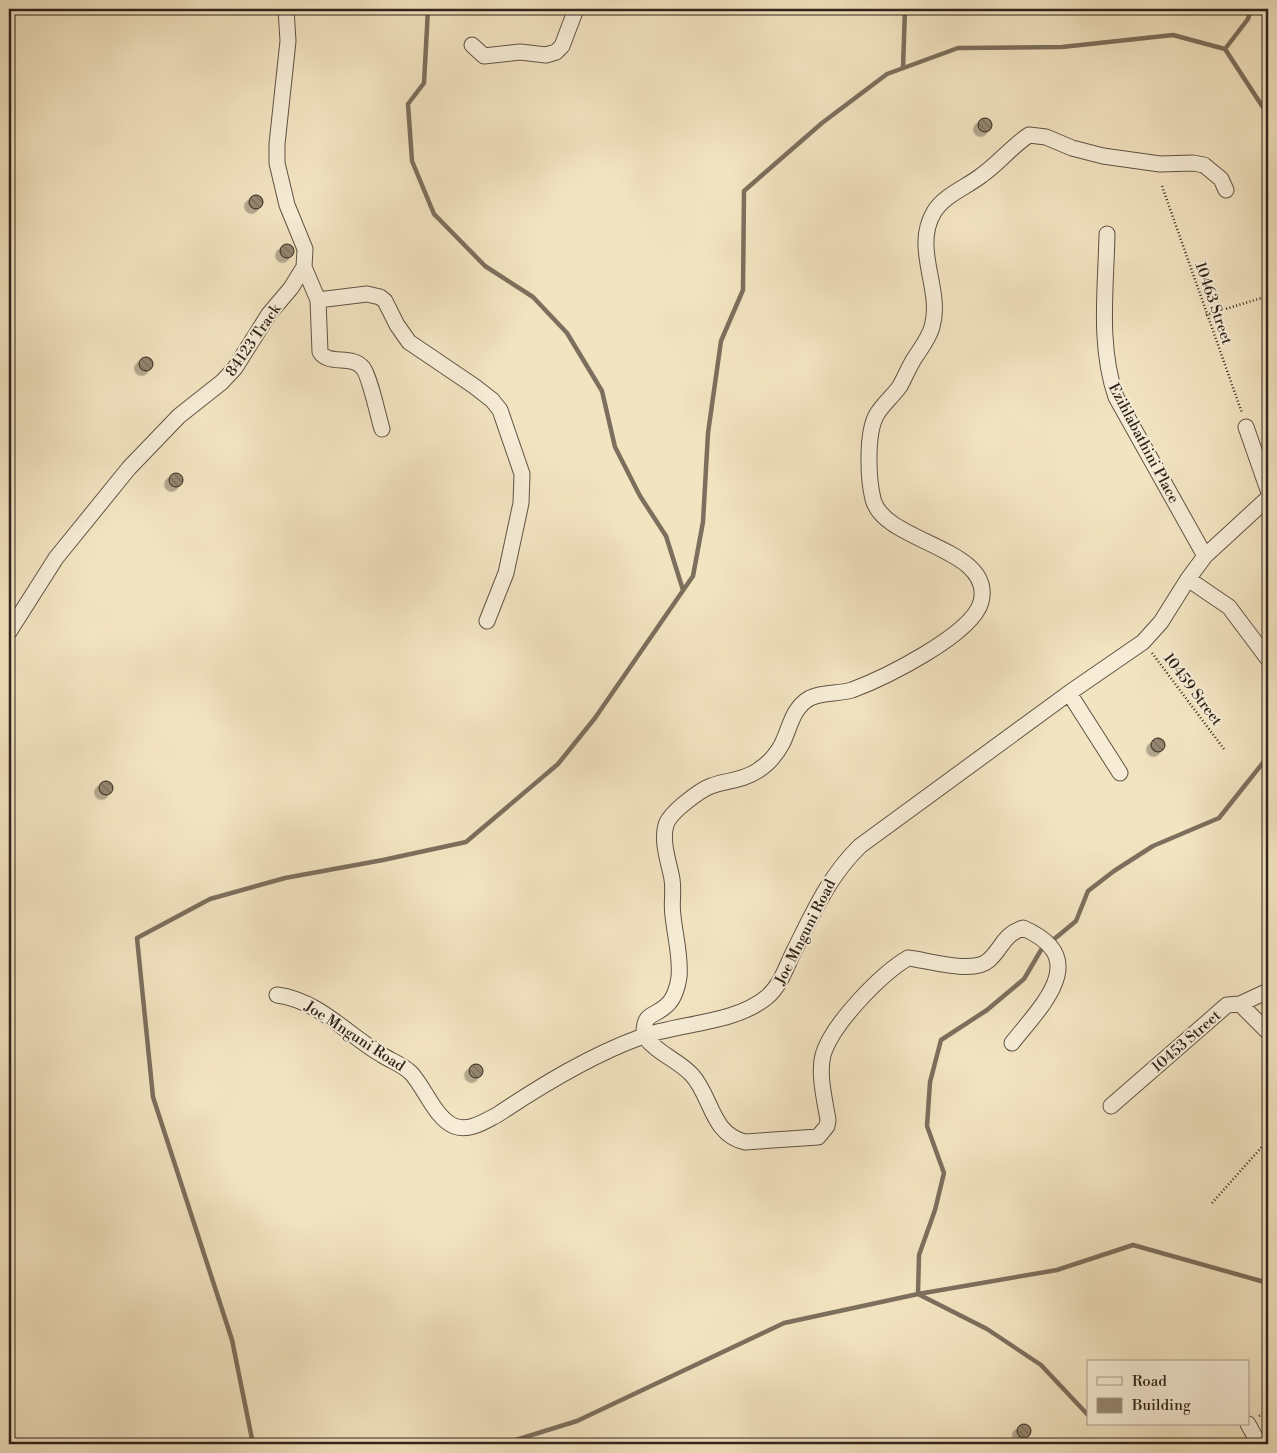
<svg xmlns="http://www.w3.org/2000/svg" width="1277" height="1453" font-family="'Libre Bodoni',serif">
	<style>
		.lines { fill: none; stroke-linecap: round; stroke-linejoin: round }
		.stream { stroke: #7c6f5d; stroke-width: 4.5 }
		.building { fill: url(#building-back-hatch); stroke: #2f231b; filter: url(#shadow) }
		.minor-casing { stroke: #605344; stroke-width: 17 }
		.path { stroke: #2f231b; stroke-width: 2.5; stroke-dasharray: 1 2.5; stroke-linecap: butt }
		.minor { stroke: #f7edd7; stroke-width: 15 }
		.labels { text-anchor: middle; stroke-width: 4; stroke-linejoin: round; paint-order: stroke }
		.street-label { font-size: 15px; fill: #2f231b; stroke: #f7edd7 }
	</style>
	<defs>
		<pattern id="building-back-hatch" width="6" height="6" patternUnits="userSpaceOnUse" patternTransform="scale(1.25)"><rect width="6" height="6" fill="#958771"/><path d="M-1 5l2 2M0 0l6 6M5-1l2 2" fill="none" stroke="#7a6e5c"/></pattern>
		<filter id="shadow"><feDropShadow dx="-4.5" dy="4.5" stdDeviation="0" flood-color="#0004"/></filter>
	</defs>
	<rect width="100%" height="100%" fill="#f3e4c1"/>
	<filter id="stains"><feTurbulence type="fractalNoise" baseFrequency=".004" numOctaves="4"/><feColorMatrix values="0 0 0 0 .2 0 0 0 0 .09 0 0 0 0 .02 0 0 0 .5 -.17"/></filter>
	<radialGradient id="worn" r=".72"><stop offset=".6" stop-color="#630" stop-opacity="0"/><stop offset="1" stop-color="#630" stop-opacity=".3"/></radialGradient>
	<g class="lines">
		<path class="stream" d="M428 9 424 83 408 104 412 161 434 214 485 266 533 297 567 333 602 391 615 447 640 496 666 536 683 590
			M1225 49 1248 19 1251 9
			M903 68 905 9
			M1088 1415 1041 1365 987 1329 918 1294 919 1255 935 1210 944 1173 927 1126 930 1082 941 1040 987 1010 1024 979 1041 950 1076 921 1088 891 1114 871 1153 846 1219 818 1266 759
			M253 1444 232 1340 153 1097 137 938 210 899 285 878 383 860 466 842 558 764 595 718 693 576 703 522 708 433 721 341 743 290 744 191 822 123 887 74 958 48 1062 47 1173 35 1225 49 1268 115
			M503 1444 577 1421 784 1323 918 1294 1057 1270 1133 1245 1268 1283"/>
	</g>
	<path class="building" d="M978 125a7 7 0 1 1 14 0a7 7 0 1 1-14 0Z
		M249 202a7 7 0 1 1 14 0a7 7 0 1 1-14 0Z
		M280 251a7 7 0 1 1 14 0a7 7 0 1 1-14 0Z
		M139 364a7 7 0 1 1 14 0a7 7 0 1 1-14 0Z
		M169 480a7 7 0 1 1 14 0a7 7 0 1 1-14 0Z
		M1151 745a7 7 0 1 1 14 0a7 7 0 1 1-14 0Z
		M99 788a7 7 0 1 1 14 0a7 7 0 1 1-14 0Z
		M469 1071a7 7 0 1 1 14 0a7 7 0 1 1-14 0Z
		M1017 1431a7 7 0 1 1 14 0a7 7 0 1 1-14 0Z"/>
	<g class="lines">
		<defs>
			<path id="minor" d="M472 45 484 56 520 52 546 55 556 52 562 46 576 9
				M1107 234C1106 288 1098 345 1116 397L1205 556
				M304 267 318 300 320 352C329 366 352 354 363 368 370 377 378 416 382 429
				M318 300 367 294 380 297 385 301 397 325 409 342 474 386 492 400 500 410 522 474 521 503 506 573 487 621
				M1246 427 1268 490
				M1188 579 1229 607 1268 659
				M9 632 56 558 129 468 179 416 222 382 235 368 269 314 291 288 304 267 305 249 287 205 277 163V144L288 41 286 9
				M1069 693 1120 773
				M277 995C318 1000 348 1035 382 1055 393 1062 402 1064 411 1073 425 1088 435 1118 454 1126 469 1132 485 1121 497 1115 542 1085 591 1055 641 1037 679 1023 735 1024 767 997 781 985 786 967 794 951 813 913 829 876 860 846L1069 693 1143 642 1161 622 1188 579 1205 556 1268 498
				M1240 1004 1268 1032
				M1012 1043C1043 1004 1092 958 1023 928 1003 935 1003 947 989 960 973 975 928 960 908 958 881 974 832 1024 823 1055 818 1074 825 1101 828 1120L827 1126 818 1137 745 1142C711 1134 712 1097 692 1075 677 1059 659 1055 644 1036 643 1011 654 1018 667 1005 674 999 678 986 679 977 681 957 675 936 673 916 671 904 674 892 672 879 669 863 661 841 666 825 669 813 700 790 711 786 727 780 742 781 757 771 767 765 776 755 782 744 790 728 792 708 810 698 822 692 839 694 852 690 884 678 972 635 981 602 995 547 883 543 873 499 868 479 866 432 877 414 883 404 893 396 900 386 905 377 909 367 914 359 921 348 929 338 932 327 943 289 912 249 934 212 944 195 967 187 982 175 999 163 1012 146 1029 135L1046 137 1072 148 1103 156 1160 164 1193 163 1204 165 1221 179 1226 190
				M1111 1106 1227 1005 1240 1004 1268 991
				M1248 1424 1259 1444"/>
		</defs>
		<use href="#minor" class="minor-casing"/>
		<path class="path" d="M1162 186 1242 413
			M1206 315 1268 296
			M1152 653 1224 749
			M1212 1203 1268 1140
			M1259 1416 1268 1411"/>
		<use href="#minor" class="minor"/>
	</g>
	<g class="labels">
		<g class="street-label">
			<text transform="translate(1214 303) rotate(71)" y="5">10463 Street</text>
			<text transform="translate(253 340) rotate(-55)" y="5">84123 Track</text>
			<text transform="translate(1144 443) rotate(62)" y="5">Ezihlabathini Place</text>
			<text transform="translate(1193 689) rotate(53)" y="5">10459 Street</text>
			<text transform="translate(805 932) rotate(-63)" y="5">Joe Mnguni Road</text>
			<text transform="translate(355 1036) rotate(33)" y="5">Joe Mnguni Road</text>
			<text transform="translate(1186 1041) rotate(-41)" y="5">10453 Street</text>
		</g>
	</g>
	<rect width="1277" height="1453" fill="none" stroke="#f3e4c1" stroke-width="30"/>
	<rect x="10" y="10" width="1257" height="1433" fill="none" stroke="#2f231b" stroke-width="2.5"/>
	<rect x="15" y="15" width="1247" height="1423" fill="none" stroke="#2f231b"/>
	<rect x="1087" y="1360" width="162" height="65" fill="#f7edd7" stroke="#a79c8c"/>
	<rect x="1097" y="1377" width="25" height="8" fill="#f7edd7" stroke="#a79c8c"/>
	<text x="1132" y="1386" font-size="15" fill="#2f231b">Road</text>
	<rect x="1097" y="1398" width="25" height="15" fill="#958771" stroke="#a79c8c"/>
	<text x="1132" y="1410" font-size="15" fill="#2f231b">Building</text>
	<rect width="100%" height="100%" filter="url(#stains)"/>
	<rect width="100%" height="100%" fill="url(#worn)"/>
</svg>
